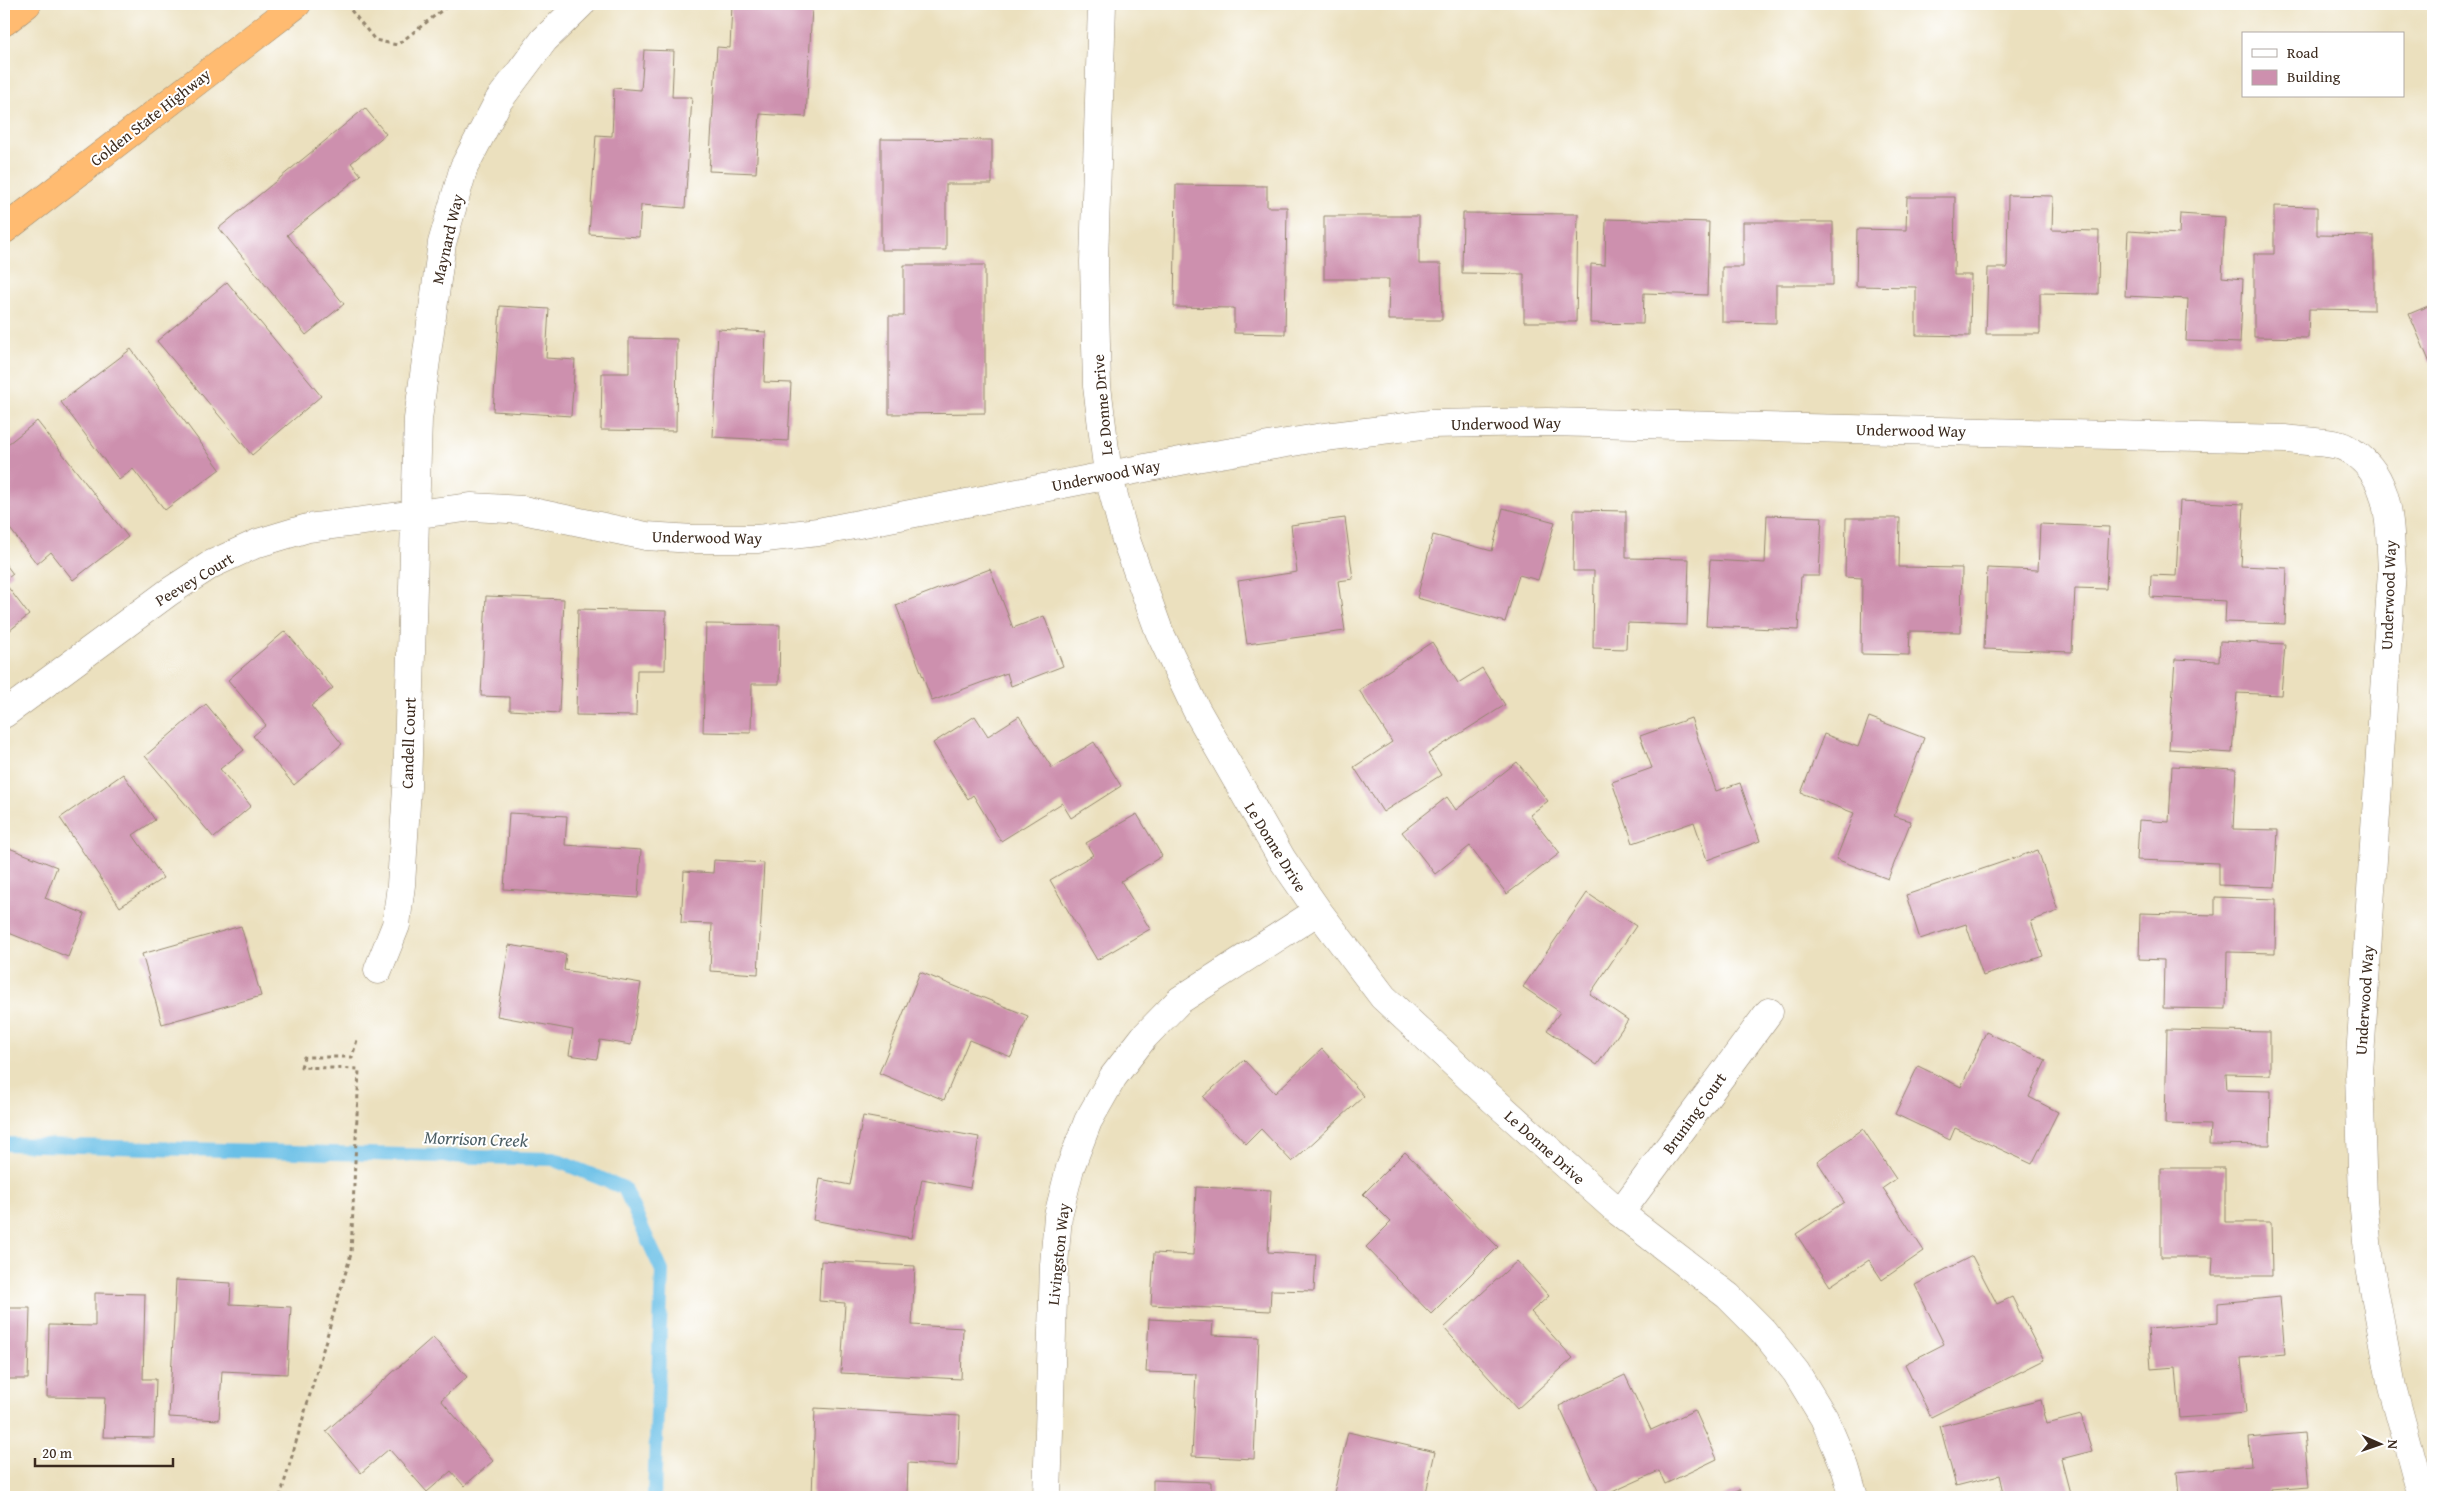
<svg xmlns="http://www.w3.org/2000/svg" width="2437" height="1501" font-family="'Gentium Book Plus',serif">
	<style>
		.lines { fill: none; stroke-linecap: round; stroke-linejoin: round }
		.stream { stroke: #6bc0e7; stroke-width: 14 }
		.building { fill: #cd90ae }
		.minor-casing { stroke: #93856e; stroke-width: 29 }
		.motorway-casing { stroke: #93856e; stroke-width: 29 }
		.path { stroke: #93856e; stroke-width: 3; stroke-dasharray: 4 4; stroke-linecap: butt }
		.minor { stroke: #fff; stroke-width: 28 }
		.motorway { stroke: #ffbb71; stroke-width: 28 }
		.labels { text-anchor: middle; stroke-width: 4; stroke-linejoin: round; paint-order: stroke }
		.street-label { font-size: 16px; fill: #3b2a1e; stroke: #fff }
		.water-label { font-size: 18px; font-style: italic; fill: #4c5e64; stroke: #fff }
	</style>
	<rect width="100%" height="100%" fill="#fff"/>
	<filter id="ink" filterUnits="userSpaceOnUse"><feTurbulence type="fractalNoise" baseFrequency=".02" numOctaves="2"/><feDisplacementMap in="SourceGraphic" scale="10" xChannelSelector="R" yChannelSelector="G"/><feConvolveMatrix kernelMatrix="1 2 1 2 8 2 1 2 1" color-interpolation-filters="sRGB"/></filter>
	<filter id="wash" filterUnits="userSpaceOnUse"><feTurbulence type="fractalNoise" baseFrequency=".0096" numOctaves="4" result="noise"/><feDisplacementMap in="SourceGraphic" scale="20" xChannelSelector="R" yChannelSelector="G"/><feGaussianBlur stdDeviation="1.12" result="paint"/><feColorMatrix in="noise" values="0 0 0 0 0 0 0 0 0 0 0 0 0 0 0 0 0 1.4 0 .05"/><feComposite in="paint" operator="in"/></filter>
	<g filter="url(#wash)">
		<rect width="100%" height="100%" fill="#ebe0be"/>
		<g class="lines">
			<path class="stream" d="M4 1144 553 1159 624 1188 662 1271 654 1497"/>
		</g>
		<g id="blocks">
			<path class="building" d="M732 4H791L812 7 806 117 760 114 756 173 709 171 717 47 730 48Z
				M644 50 674 51 672 97H692L685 208 641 205 639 237 589 234 596 135 612 136 614 88 641 90Z
				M365 108 386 134 351 163 361 175 287 235 344 304 306 335 219 228Z
				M881 139 992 140V184H946V250H881Z
				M1176 185 1267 186V207H1287L1285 334 1234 333V308L1174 307Z
				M2008 195 2053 196 2052 230 2099 231 2098 294 2040 293V334H1986L1988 268H2007Z
				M1907 197H1955L1954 275H1971L1970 336 1916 335V287L1856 286 1857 229 1906 230Z
				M2274 206 2317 207V235L2374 236V310L2309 309 2308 338 2254 337V254H2274Z
				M1463 213 1578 214 1576 322H1524V274L1462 273Z
				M2180 214 2225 217 2222 277 2243 279 2240 343 2186 341 2188 299 2125 296 2128 231 2179 234Z
				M1324 216H1419V264H1441L1442 320H1388L1389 279H1324Z
				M1606 219 1709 222 1707 295 1644 293 1643 324 1590 323 1591 264 1605 265Z
				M1743 222H1833V285H1776V323L1722 322V267H1743Z
				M904 265H985V413L889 414V316H904Z
				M227 282 321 396 252 455 157 341Z
				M2433 304V361L2430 363 2409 314Z
				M500 306 549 309 546 358 575 360 571 416 493 411Z
				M718 329 766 332 764 382 791 383 788 441 713 437Z
				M629 338 677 339 676 431 601 430 602 373H629Z
				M131 349 220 469 165 510 133 469 119 480 61 402Z
				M37 421 128 537 73 580 51 552 37 564 4 521V447Z
				M2180 501 2244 504 2241 566 2287 568 2285 624 2225 622 2226 601 2150 597 2151 575 2176 576Z
				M1503 508 1555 522 1538 580 1519 575 1505 622 1417 598 1433 535 1492 551Z
				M1574 510 1626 511V558L1689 559 1687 625 1627 623 1626 649 1593 648 1594 571H1573Z
				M1767 515 1822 517 1819 576H1801L1798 630 1706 626 1710 560 1765 563Z
				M1345 518 1353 579 1338 581 1345 631 1247 644 1238 581 1297 572 1291 525Z
				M1846 518H1900L1899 567 1962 568 1961 632 1910 631 1909 655 1861 654 1862 578 1845 577Z
				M2040 524 2109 527 2106 589 2075 588 2072 652 1984 649 1987 568 2038 570Z
				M4 562 13 574 4 581Z
				M990 569 1013 628 1044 616 1063 666 1011 686 1007 673 932 701 896 605Z
				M4 582 29 615 4 635Z
				M486 596 564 599 559 713 510 710V697L481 696Z
				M578 609 666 611 665 670H637L636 716 576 715Z
				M706 624 780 625 779 684H752L751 733 703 732Z
				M285 631 333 688 311 706 342 744 294 785 253 736 266 725 228 680Z
				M2220 641 2285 644 2281 695 2237 693 2232 753 2169 749 2175 659 2219 661Z
				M1432 642 1458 683 1482 668 1505 705 1428 754 1441 775 1383 812 1354 767 1392 742 1359 690Z
				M206 704 244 750 220 769 251 806 214 838 145 756Z
				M975 716 988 736 1019 716 1052 768 1094 742 1121 786 1071 818 1062 803 1001 841 973 795 968 799 933 743Z
				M1869 717 1924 738 1894 816 1911 821 1888 879 1836 859 1854 813 1801 793 1824 734 1858 747Z
				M1691 718 1716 791 1740 783 1760 841 1707 860 1694 822 1633 843 1612 782 1652 768 1640 736Z
				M1517 762 1548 801 1530 815 1560 853 1507 894 1470 846 1435 874 1402 832 1447 797 1456 810Z
				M2172 766 2236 769 2233 829 2278 830 2275 887 2219 885V863L2137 860 2139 820 2169 822Z
				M123 774 155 820 133 835 163 878 120 907 60 818Z
				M509 813 567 816 565 845 641 850 638 898 504 889Z
				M1137 814 1162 856 1121 881 1150 929 1097 960 1050 880 1093 855 1086 843Z
				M4 846 57 867 45 898 85 914 68 957 4 931Z
				M2038 850 2058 911 2031 921 2043 956 1983 976 1966 924 1920 939 1906 895Z
				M714 860 764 863 758 974 710 971 712 924 681 923 684 871 713 873Z
				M1587 893 1636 926 1590 994 1628 1020 1597 1065 1547 1030 1560 1012 1523 987Z
				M2215 897 2276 899 2275 953 2227 952 2226 1009 2163 1008 2164 960 2139 959 2140 913 2215 915Z
				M241 926 261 996 162 1024 142 954Z
				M509 945 566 954 564 970 641 983 631 1045 600 1040 597 1059 569 1055 573 1030 497 1016Z
				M920 972 1028 1016 1011 1057 969 1040 944 1100 879 1073Z
				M2167 1030 2270 1032V1075L2226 1074 2227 1090 2271 1091 2270 1145 2209 1144 2210 1125 2165 1124Z
				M1986 1032 2046 1060 2029 1097 2058 1112 2032 1164 1955 1128 1950 1140 1895 1114 1918 1066 1961 1087Z
				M1322 1049 1364 1096 1292 1162 1261 1129 1246 1144 1203 1097 1244 1060 1275 1093Z
				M863 1116 979 1137 970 1188 922 1179 911 1238 813 1220 820 1179 850 1185Z
				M1863 1129 1896 1179 1883 1188 1924 1251 1882 1280 1869 1260 1830 1286 1796 1234 1844 1202 1817 1161Z
				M1405 1152 1498 1247 1431 1314 1366 1247 1391 1222 1363 1194Z
				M2161 1168H2225V1222H2271L2272 1276H2212L2213 1257H2161Z
				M1196 1187 1271 1190 1268 1252 1316 1255 1314 1291 1271 1290 1270 1311 1151 1305 1154 1253 1193 1255Z
				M1972 1256 1997 1304 2012 1297 2044 1360 1931 1417 1905 1364 1944 1344 1915 1285Z
				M821 1261 915 1266 912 1325 963 1328 961 1379 841 1373 845 1303 819 1301Z
				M1517 1261 1549 1296 1531 1312 1573 1358 1517 1409 1444 1328Z
				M176 1280 231 1283 230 1304 291 1307 287 1374 222 1371 219 1420 169 1417Z
				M95 1293 145 1294 143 1379H156L154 1438 103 1437 105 1398 47 1397 49 1325 95 1326Z
				M2280 1297 2285 1354 2241 1358 2246 1413 2180 1418 2176 1367 2151 1369 2148 1329 2218 1323V1303Z
				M4 1308H30L28 1379H4Z
				M1149 1319 1213 1322 1212 1335 1259 1337 1254 1459 1192 1456 1196 1374 1146 1372Z
				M433 1337 467 1377 441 1400 493 1461 464 1486 451 1471 427 1492 389 1449 361 1473 326 1431Z
				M1625 1375 1651 1430 1695 1410 1717 1459 1665 1484 1659 1471 1601 1497 1559 1406Z
				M2041 1400 2047 1424 2081 1415 2092 1451 2061 1459 2071 1497H2004L1999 1475 1956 1486 1940 1426Z
				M815 1408 960 1416 958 1466 908 1463 907 1497H812Z
				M1348 1432 1435 1452 1425 1497H1333Z
				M2304 1433 2309 1486 2270 1489 2271 1497H2179L2177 1472 2251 1465 2249 1438Z
				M1153 1480 1211 1482V1497H1153Z
				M1740 1489 1743 1497H1722Z"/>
		</g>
	</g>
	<g filter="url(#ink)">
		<use href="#blocks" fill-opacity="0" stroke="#93856e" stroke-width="1"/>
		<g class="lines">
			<defs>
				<path id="minor" d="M1102 4 1094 262 1097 386 1108 474 1125 537 1159 631 1196 709 1282 859 1318 911 1383 997 1489 1096 1620 1213 1728 1296 1764 1332 1796 1372 1824 1418 1845 1467 1854 1497
					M4 714 169 592 212 564 258 543 308 528 472 507 523 510 646 536 693 539H757L818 532 1196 458 1317 438 1430 424 1547 422 2286 439C2300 441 2336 442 2346 448 2393 473 2389 524 2392 570L2359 1073 2363 1199 2369 1262 2392 1387 2422 1497
					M378 970 396 925 401 885 407 788 418 419 442 243 464 167 499 100 544 40 581 4
					M1620 1213 1769 1012
					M1047 1497 1054 1265 1058 1216 1070 1168 1088 1121 1113 1077 1144 1037 1180 1000 1318 911"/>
				<path id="motorway" d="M4 22 27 4
					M4 230 297 4"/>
			</defs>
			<use href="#minor" class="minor-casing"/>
			<use href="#motorway" class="motorway-casing"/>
			<path class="path" d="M346 4 375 40 397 45 450 4
				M280 1497 351 1254 359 1069 301 1067 304 1057H352L357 1040"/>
			<use href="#minor" class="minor"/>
			<use href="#motorway" class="motorway"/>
		</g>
	</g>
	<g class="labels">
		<g class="street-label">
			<text transform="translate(150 117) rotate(-38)" y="6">Golden State Highway</text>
			<text transform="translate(447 239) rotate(-77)" y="6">Maynard Way</text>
			<text transform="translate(1102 405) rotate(-95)" y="6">Le Donne Drive</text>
			<text transform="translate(1506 423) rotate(-1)" y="6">Underwood Way</text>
			<text transform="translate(1911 430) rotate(1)" y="6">Underwood Way</text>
			<text transform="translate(1106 475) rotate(-11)" y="6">Underwood Way</text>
			<text transform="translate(707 537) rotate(1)" y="6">Underwood Way</text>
			<text transform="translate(194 579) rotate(-31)" y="6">Peevey Court</text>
			<text transform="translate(2388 595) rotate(-88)" y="6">Underwood Way</text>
			<text transform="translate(408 743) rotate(-88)" y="6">Candell Court</text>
			<text transform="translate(1276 847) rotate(58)" y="6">Le Donne Drive</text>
			<text transform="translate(2364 1000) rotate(-86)" y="6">Underwood Way</text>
			<text transform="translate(1694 1113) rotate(-54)" y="6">Bruning Court</text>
			<text transform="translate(1545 1147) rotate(42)" y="6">Le Donne Drive</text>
			<text transform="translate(1058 1254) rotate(-84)" y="6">Livingston Way</text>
		</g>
		<g class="water-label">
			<text transform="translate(476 1139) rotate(2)" y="6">Morrison Creek</text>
		</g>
	</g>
	<rect width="2437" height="1501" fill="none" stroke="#fff" stroke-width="20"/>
	<rect x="2242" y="32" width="162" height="65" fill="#ffffff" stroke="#b1aaa5"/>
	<rect x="2252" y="49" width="25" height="8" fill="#ffffff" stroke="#b1aaa5"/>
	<text x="2287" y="58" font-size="15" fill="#3b2a1e">Road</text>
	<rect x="2252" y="70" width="25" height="15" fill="#cd90ae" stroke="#b1aaa5"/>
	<text x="2287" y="82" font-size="15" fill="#3b2a1e">Building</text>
	<g transform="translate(2380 1444) rotate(92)" stroke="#ffffff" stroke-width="4" paint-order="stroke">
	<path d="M0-4L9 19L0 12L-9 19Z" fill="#3b2a1e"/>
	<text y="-8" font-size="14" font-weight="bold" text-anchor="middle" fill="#3b2a1e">N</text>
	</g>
	<path d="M35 1458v8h138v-8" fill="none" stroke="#3b2a1e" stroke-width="2.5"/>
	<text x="42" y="1458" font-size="15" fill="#3b2a1e" stroke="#ffffff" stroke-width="4" paint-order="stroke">20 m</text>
</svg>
